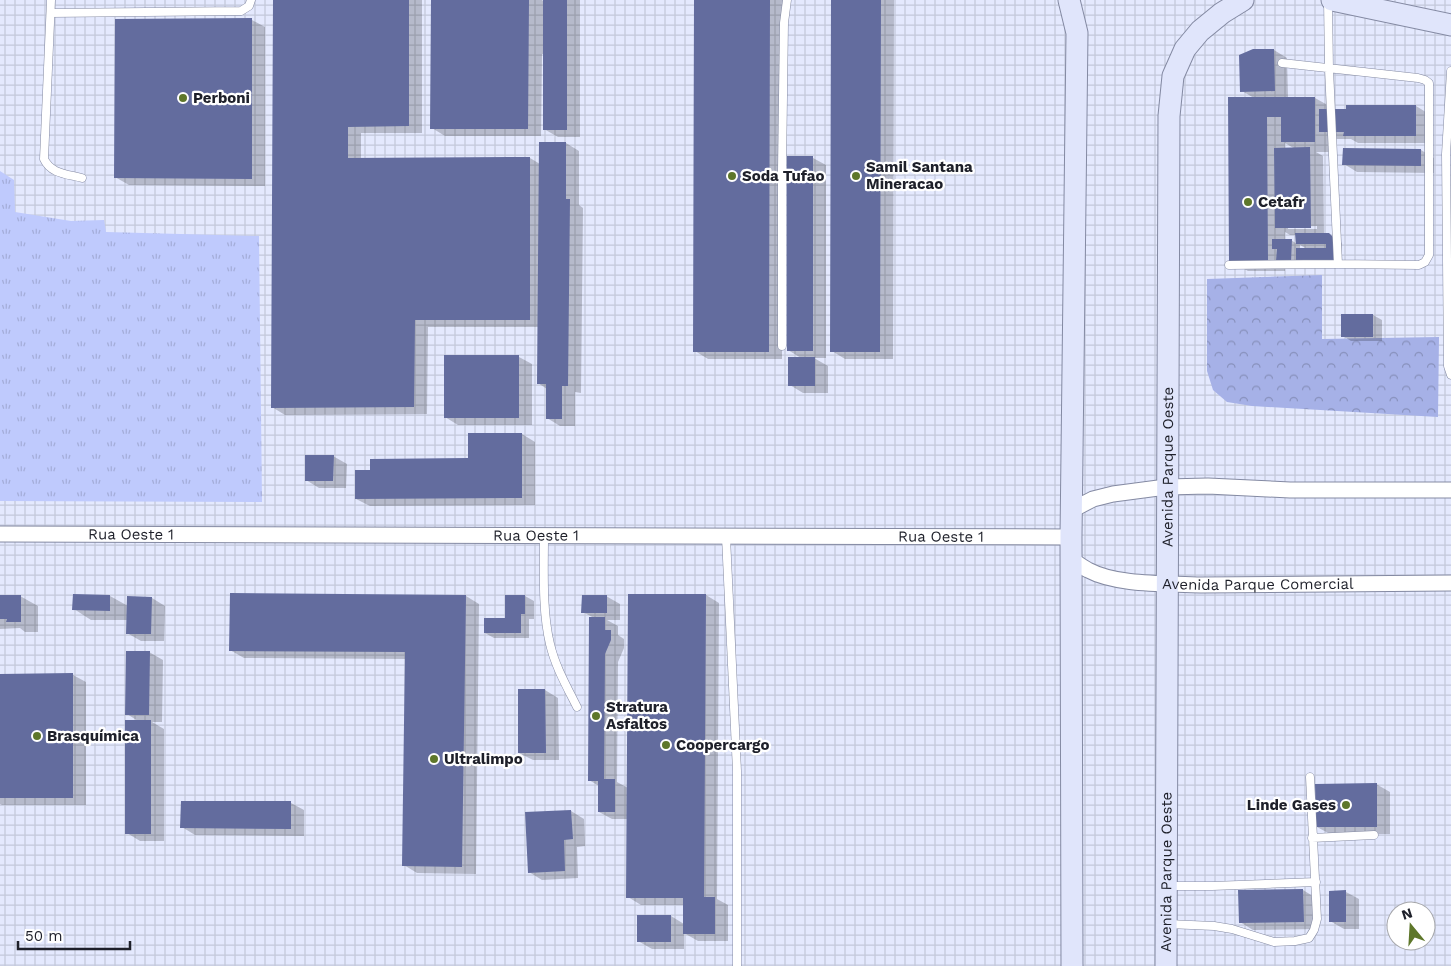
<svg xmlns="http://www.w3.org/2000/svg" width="1451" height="966" font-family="'Work Sans',sans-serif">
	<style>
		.industrial { fill: url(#industrial-grid); fill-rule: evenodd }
		.grass { fill: url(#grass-tufts) }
		.forest { fill: url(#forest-crowns) }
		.shadow { fill: #0003; fill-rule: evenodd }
		.building { fill: #636c9e }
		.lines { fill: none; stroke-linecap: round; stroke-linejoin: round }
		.lane-casing { stroke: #848aa3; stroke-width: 9 }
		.street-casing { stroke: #848aa3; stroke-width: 17 }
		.secondary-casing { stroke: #848aa3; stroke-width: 23 }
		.lane { stroke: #fff; stroke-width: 8 }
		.street { stroke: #fff; stroke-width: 15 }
		.secondary { stroke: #e0e5fb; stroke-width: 21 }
		.poi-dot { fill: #5e772a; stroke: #fff; stroke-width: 2 }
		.labels { text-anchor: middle; stroke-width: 4.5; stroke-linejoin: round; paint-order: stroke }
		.poi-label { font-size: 15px; font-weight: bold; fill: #1e202a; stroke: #fff; text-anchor: start }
		.street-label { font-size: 15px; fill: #1e202a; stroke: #fff }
	</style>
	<defs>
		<pattern id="industrial-grid" width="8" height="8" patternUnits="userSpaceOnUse" patternTransform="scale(1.25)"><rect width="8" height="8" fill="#e4e9fe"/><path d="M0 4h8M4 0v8" fill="none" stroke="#c3c8da"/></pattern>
		<pattern id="grass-tufts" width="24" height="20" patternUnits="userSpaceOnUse" patternTransform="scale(1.25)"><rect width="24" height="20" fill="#bfcafd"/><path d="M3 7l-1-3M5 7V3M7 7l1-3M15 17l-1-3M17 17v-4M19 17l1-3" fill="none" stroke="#a4add9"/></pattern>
		<pattern id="forest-crowns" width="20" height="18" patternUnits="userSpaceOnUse" patternTransform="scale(1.25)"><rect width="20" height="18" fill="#a6b1e7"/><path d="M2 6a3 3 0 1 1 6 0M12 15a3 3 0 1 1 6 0" fill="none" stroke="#8790bb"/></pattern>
	</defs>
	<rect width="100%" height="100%" fill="#f0f2fd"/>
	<path class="industrial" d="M0 0H1451V966H0ZM1396 911H1426V941H1396Z"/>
	<path class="grass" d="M0 171 14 180 15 212 71 221 104 220 106 232 259 236 262 502 0 501Z"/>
	<path class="forest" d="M1322 275V339L1439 337 1438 417 1252 406 1227 402 1213 390 1207 371V279Z"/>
	<path class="shadow" d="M274 0H422V133H361V159L530 158 540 164V143H566L579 151V205L583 208 581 393 575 392V426H560L547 418V389L538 383 539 327H428L427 414 285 415 272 407Z
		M433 0H542L544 2V0H580V137H558L544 129V54H542L541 136H445L432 128Z
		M695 0H783L782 359H708L695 351Z
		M833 0H894L893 359H845L832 351Z
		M252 20 265 27V186L129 185 115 177Z
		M1274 50 1287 58 1288 98H1315L1333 108V110L1416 106 1429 114V143H1358L1351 139H1333V152H1316L1323 156 1324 234H1328L1342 243V266H1285V271H1248L1230 261 1254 98 1242 91ZM1285 143 1295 149H1285ZM1317 226V229H1288V227ZM1285 232 1290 235H1297V244L1291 240H1285ZM1300 245 1307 249H1300Z
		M1421 150 1434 158V173L1357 172 1344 164Z
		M813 158 826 165V358H814L828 366V393H803L790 385 801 358 788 350Z
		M1373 315 1382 320V341H1351L1343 336Z
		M446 356 519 357 532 364V425H458L445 417Z
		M522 434 535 442V505L370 506 356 499 371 471 469 460Z
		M333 456 347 464 346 488H319L306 480Z
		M706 595 719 603 717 899 728 905V941H698L684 933V949H652L638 941 671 916 684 924V905H641L628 897V819H612L599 812V786L589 780 594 618 583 612 606 596 620 604V620H607L618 626V635L624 639V648L618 662 617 782 628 788Z
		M0 596H20L38 606V632H25L20 628 0 629Z
		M110 596 128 606 152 598 165 606 164 641H141L127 633 128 620H91L74 609Z
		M466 596 479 604 476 874 417 873 404 865 406 659 244 658 230 650Z
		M506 596H525L534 601V619H529V638H494L485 633 506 620Z
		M149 652 163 660 162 722H152L164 729V841H140L127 833 138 721 127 714Z
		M0 675H73L86 682V805H2L0 804Z
		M545 690 558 698 559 760H533L519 753Z
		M1376 784 1390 792V834H1330L1317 827Z
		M182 802 291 803 304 810V836L195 835 182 827Z
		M571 811 584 819 585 846 577 847 578 878 542 880 529 872Z
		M1303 890 1316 898 1317 929 1253 930 1240 922 1239 891Z
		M1346 892 1359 899V929H1344L1330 921Z"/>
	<path class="building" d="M273 0H409V126L348 127V158L530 157V320H415L414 407 271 408Z
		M431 0H529L528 129H430Z
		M543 0H567V130H543Z
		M694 0H770L769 352H693Z
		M831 0H881L880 352H830Z
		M252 18V179L114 178 115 19Z
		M1253 49H1274L1275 91 1240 92 1239 55Z
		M1228 97H1315V142H1281V117H1267L1268 261 1229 262Z
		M1346 105H1416V136H1343L1344 132H1319V109H1346Z
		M539 142H566V199H570L568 386H562V419H546V384H537Z
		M1310 147 1311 228H1275L1274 148Z
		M1343 148 1421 149V166L1342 165Z
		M787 156H813V351H787Z
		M1295 233H1329L1333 237 1334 262H1296V248H1326V244H1296Z
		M1272 239H1292L1291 262 1276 261 1277 249H1272Z
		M1341 314H1373V337H1341Z
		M444 355H519V418H444Z
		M788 357H815V386H788Z
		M468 433H522V498L355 499V470H370V459L468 458Z
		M305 455H334L333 481H305Z
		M230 593 466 595 462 867 402 866 405 652 229 651Z
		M73 594 110 595V611L72 610Z
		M628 594H706L704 897H715V934H683V898H626Z
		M0 595H21V622H6L7 619H0Z
		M505 595H525V614H521V633H484V618H505Z
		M582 595H607V613H581Z
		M127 596 152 597 151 634H126Z
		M589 617H605V630H611V640L605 654 604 779H615V812H598V781H588Z
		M126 651H150L149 715H125Z
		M73 673V798H0V674Z
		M518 689H545L546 753H518Z
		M125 720H151V834H125Z
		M1377 783V827H1316L1315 784Z
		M181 801H291V829L180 828Z
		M571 810 573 839 564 840 565 871 528 873 525 812Z
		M1303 889 1304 922 1239 923 1238 890Z
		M1346 890V922H1329V891Z
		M637 915H671V942H637Z"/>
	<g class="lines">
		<defs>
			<path id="lane" d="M51 0 44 159C51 174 67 174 82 178
				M1328 0 1329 69 1338 264
				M51 13 241 11 249 6 251 0
				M1451 71 1446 154 1448 366 1451 375
				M1229 265 1338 264 1419 265 1425 262 1429 255V83L1425 80 1418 78 1282 63
				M782 346V170L784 23 787 0
				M544 536C544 570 542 611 550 644 555 666 567 687 577 707
				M726 537 737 771V966
				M1312 838 1374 835
				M1168 886H1212L1316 882
				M1168 924 1214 926 1232 929 1274 942 1295 941 1309 938 1314 930 1317 919 1310 777"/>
			<g id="street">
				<path d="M1072 510 1093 499 1113 494 1166 487 1208 486 1290 490H1451"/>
				<path id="s1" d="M0 534 1071 537"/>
				<path id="s2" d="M1071 559C1077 563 1082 567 1088 570 1118 586 1167 583 1201 585L1451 583"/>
			</g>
			<g id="secondary">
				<path d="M1069 0 1077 33 1071 537 1072 966"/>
				<path d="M1332 0 1451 25"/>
				<path id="s3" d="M1166 966 1169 116 1173 76 1185 49 1200 31 1222 13 1243 0"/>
			</g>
		</defs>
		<use href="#lane" class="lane-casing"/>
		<use href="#street" class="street-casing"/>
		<use href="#secondary" class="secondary-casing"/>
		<use href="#lane" class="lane"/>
		<use href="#street" class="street"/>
		<use href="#secondary" class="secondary"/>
	</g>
	<g class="poi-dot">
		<circle cx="183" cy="98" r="5"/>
		<circle cx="732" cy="176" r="5"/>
		<circle cx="856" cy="176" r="5"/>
		<circle cx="1248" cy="202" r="5"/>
		<circle cx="596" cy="716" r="5"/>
		<circle cx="37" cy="736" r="5"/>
		<circle cx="666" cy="745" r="5"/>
		<circle cx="434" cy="759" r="5"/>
		<circle cx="1346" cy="805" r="5"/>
	</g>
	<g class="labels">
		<g class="poi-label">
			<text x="193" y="103">Perboni</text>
			<text x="866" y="172">Samil Santana<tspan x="866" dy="17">Mineracao</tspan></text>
			<text x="742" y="181">Soda Tufao</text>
			<text x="1258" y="207">Cetafr</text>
			<text x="606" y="712">Stratura<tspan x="606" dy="17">Asfaltos</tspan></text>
			<text x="47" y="741">Brasquímica</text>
			<text x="676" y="750">Coopercargo</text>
			<text x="444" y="764">Ultralimpo</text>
			<text x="1336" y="810" text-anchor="end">Linde Gases</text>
		</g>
		<g class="street-label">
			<text dy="5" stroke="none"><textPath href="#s3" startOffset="499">Avenida Parque Oeste</textPath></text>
			<text dy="5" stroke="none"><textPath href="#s1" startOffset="131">Rua Oeste 1</textPath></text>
			<text dy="5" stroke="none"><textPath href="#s1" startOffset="536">Rua Oeste 1</textPath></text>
			<text dy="5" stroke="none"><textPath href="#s1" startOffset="941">Rua Oeste 1</textPath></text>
			<text dy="5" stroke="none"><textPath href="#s2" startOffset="192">Avenida Parque Comercial</textPath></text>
			<text dy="5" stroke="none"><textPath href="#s3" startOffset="94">Avenida Parque Oeste</textPath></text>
		</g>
	</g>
	<g transform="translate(1411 926) rotate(342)"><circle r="24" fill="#ffffff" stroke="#a5a6aa"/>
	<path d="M0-4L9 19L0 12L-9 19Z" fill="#5e772a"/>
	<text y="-8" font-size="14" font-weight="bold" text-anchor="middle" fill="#1e202a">N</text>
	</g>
	<path d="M18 941v8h112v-8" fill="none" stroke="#1e202a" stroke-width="2.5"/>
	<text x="25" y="941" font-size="15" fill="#1e202a" stroke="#ffffff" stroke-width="4" paint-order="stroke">50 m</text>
</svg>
